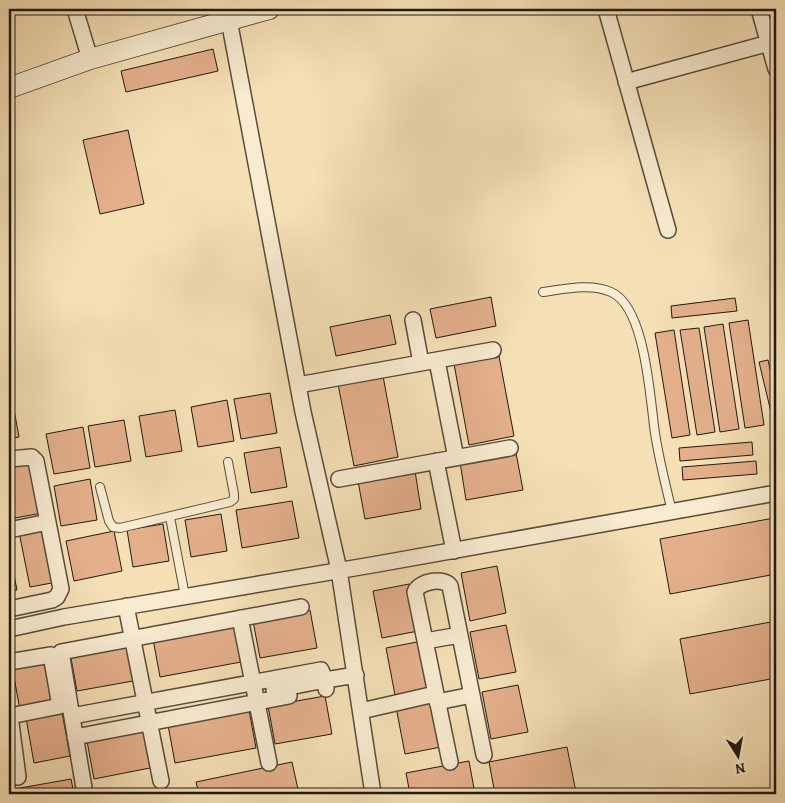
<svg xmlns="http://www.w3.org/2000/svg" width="785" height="803" font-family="Alegreya,serif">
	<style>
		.building { fill: #e4b08c; stroke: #221911 }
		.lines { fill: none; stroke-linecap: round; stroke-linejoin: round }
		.service-casing { stroke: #574b3a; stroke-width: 10 }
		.minor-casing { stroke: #574b3a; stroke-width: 18 }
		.tertiary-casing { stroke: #574b3a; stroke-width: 22 }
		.service { stroke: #f8ebd0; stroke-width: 8 }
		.minor { stroke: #f8ebd0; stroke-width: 15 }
		.tertiary { stroke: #f8ebd0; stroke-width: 20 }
	</style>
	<rect width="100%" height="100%" fill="#f5e0b6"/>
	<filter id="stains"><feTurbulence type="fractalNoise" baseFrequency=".004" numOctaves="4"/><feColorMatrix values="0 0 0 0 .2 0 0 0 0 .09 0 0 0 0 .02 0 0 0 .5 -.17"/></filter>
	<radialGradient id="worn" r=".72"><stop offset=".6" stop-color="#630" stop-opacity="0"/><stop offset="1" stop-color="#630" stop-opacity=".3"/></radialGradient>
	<path class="building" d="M213 49 218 71 126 92 121 71Z
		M128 130 144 204 100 214 83 140Z
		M491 297 496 326 436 338 430 309Z
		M735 298 737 311 672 318 671 306Z
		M390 315 396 344 336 356 330 327Z
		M748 320 764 425 745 428 729 323Z
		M723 324 739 429 720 432 704 327Z
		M699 328 715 432 697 435 680 330Z
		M674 330 690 435 672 438 655 333Z
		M499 356 514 436 469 445 454 364Z
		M768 360 776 395V433L759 362Z
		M383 376 398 457 354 466 338 384Z
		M9 382 19 437 9 439Z
		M270 393 277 433 241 439 234 399Z
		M227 400 234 441 198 447 191 407Z
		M175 410 182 451 146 457 139 416Z
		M124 420 131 461 95 467 88 426Z
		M83 427 90 468 54 474 46 434Z
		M752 442 753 455 680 461 679 448Z
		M280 447 287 487 251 493 244 453Z
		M516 453 523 490 466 500 460 462Z
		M32 458 42 513 15 518 9 485V462Z
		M756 461 757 474 683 480 682 467Z
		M415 471 421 509 365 519 358 481Z
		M90 479 97 520 61 526 54 486Z
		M292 501 299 538 242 548 236 510Z
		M221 514 227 551 191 557 185 520Z
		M774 518 776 532V574L670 594 660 539Z
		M163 524 169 561 133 567 127 530Z
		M46 527 57 582 30 587 19 532Z
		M114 531 122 571 74 581 66 541Z
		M9 550 17 590 9 591Z
		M497 566 506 613 470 621 461 573Z
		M409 584 418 631 382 638 373 591Z
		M310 610 317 648 260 658 253 621Z
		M776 621V678L690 694 680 639Z
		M234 624 241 662 160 677 153 639Z
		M506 625 516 672 479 679 470 632Z
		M422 641 431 688 395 695 386 648Z
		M127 643 133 681 77 691 70 653Z
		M47 659 55 704 20 710 12 666Z
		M518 685 528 732 491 739 482 692Z
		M325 696 332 734 275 744 268 706Z
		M432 700 441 747 405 754 396 707Z
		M249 710 256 748 175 763 168 725Z
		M62 712 70 756 34 763 26 718Z
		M144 731 150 768 94 779 87 741Z
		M567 747 576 792 565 794H495L489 762Z
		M469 761 475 794H410L406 773Z
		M292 762 299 794H274L273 789 250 794H199L196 782Z
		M71 779 74 794H9V790Z"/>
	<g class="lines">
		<defs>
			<path id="service" d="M211 9 216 24
				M543 292C565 289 590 283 611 292 646 307 650 400 655 433 659 460 666 486 672 512
				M100 487 109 521 113 527 120 528 230 502 234 499V494L228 462
				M170 517 185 596"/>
			<path id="minor" d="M75 9 90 59
				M606 9 668 230
				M759 9 776 69
				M229 20 303 412 339 570 373 794
				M626 82 769 43
				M413 320 421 363
				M437 361 456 458
				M298 385 493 350
				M9 459 32 457 36 461 61 589 57 597 52 600 9 609
				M436 461 454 551
				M339 479 510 448
				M9 530 48 522
				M126 606 161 781
				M240 618 269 763
				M9 629 64 617 372 565 776 493
				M425 641 460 635
				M9 662 51 655 60 706 10 716
				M326 689 325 680 356 675
				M437 702 472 695
				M361 711 435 694
				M72 716 321 670 325 680 274 690
				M9 717 10 716 18 777
				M75 737 289 696
				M450 762 415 592C419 581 444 577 450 586L484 755
				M85 794 61 652 301 607"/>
			<path id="tertiary" d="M9 88 90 59 269 9"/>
		</defs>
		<use href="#service" class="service-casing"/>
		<use href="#minor" class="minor-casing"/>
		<use href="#tertiary" class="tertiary-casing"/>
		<use href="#service" class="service"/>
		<use href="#minor" class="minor"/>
		<use href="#tertiary" class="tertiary"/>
	</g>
	<rect width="785" height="803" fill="none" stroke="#f5e0b6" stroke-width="30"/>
	<rect x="10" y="10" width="765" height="783" fill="none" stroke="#221911" stroke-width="2.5"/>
	<rect x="15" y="15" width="755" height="773" fill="none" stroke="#221911"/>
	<g transform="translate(738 756) rotate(169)" stroke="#f8ebd0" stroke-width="4" paint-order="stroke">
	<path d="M0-4L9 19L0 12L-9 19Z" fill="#221911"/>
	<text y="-8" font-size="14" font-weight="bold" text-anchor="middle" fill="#221911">N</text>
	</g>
	<rect width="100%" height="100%" filter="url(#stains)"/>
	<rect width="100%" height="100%" fill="url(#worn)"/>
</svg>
